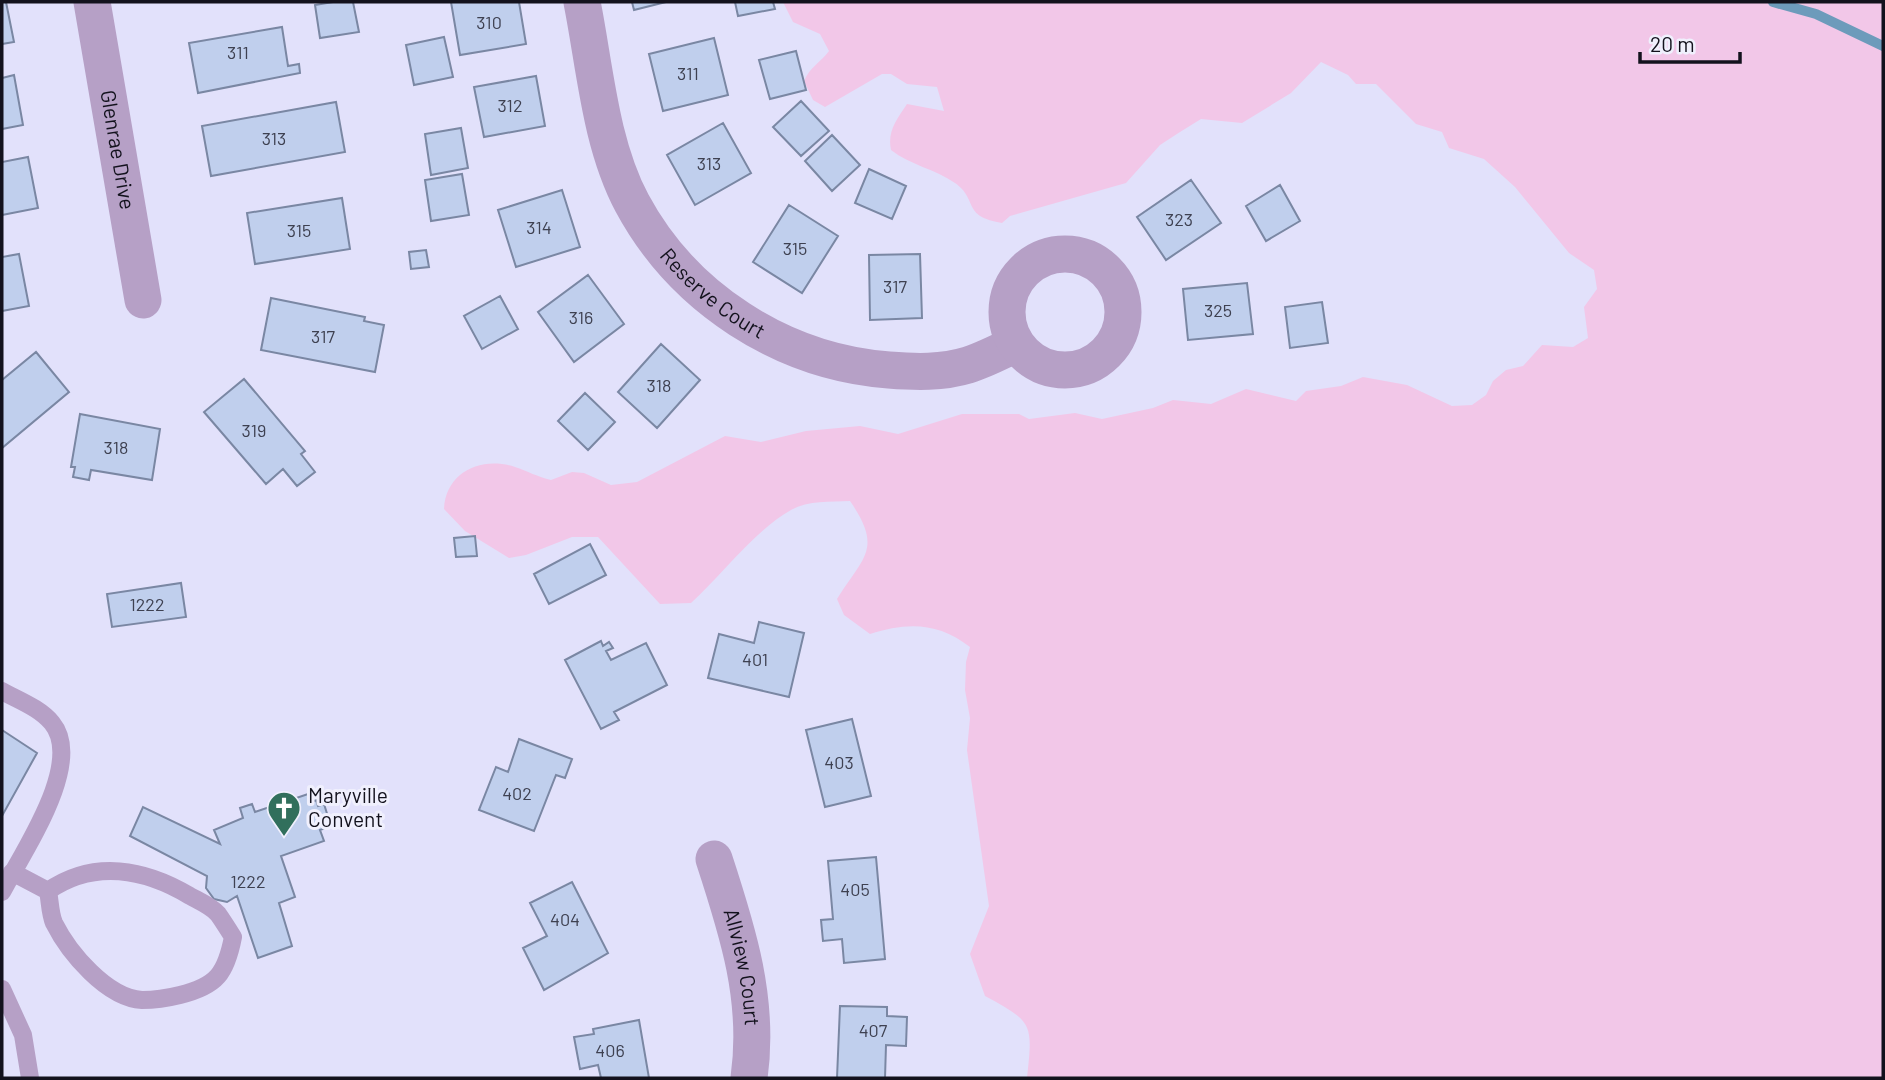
<svg xmlns="http://www.w3.org/2000/svg" width="1885" height="1080" font-family="Barlow,sans-serif">
	<style>
		.green { fill: #f2c7e8 }
		.lines { fill: none; stroke-linecap: round; stroke-linejoin: round }
		.stream { stroke: #6d9bbb; stroke-width: 10 }
		.building { fill: #c0cfed; stroke: #7a87a3; stroke-width: 2 }
		.lane { stroke: #b6a0c6; stroke-width: 18 }
		.street { stroke: #b6a0c6; stroke-width: 37 }
		.labels { text-anchor: middle; stroke-width: 6; stroke-linejoin: round; paint-order: stroke }
		.number-label { font-size: 18px; fill: #3e4151 }
		.street-label { font-size: 21px; fill: #13121d; stroke: #f0f0fd }
		.poi-label { font-size: 21px; fill: #13121d; stroke: #f0f0fd; text-anchor: start }
	</style>
	<rect width="100%" height="100%" fill="#e2e1fb"/>
	<path class="green" d="M783 2H1883V1078H1027C1033 1023 1033 1022 985 996L970 954 989 906 967 750 970 718 965 690 966 662 970 647C938 622 907 622 870 634L844 615 837 599C864 556 883 549 850 501 830 502 809 500 791 510 755 530 722 575 691 603L660 604 598 537H572L526 555 509 558 465 531 444 509C446 472 481 456 515 467 527 471 538 477 551 480L572 472 584 473 611 485 637 482 725 436 761 442 806 431 860 426 898 434 962 414H1019L1029 419 1075 413 1102 419 1153 408 1173 400 1211 404 1246 389 1296 401 1306 391 1341 386 1363 377 1407 385 1452 406 1472 405 1486 395 1493 381 1506 370 1523 366 1542 345 1573 347 1588 338 1584 307 1597 289 1594 270 1569 253 1515 187 1484 159 1449 148 1442 132 1416 124 1376 84H1356L1348 75 1321 62 1291 93 1242 123 1201 119 1180 132 1160 145 1126 183 1010 216 1002 223C961 216 979 200 955 183 935 169 910 165 891 150 887 131 897 119 907 104L944 111 937 87 907 84 891 74H882L825 107 813 100 804 81C810 67 820 63 829 51L820 34 793 22Z"/>
	<g class="lines">
		<path class="stream" d="M1773 2 1816 14 1883 46"/>
	</g>
	<path class="building" d="M2 2H6L14 42 2 44Z
		M333 2H353L359 32 320 38 315 5Z
		M451 2H519L526 44 460 55Z
		M632 2H666L634 10Z
		M735 2H773L775 9 738 16Z
		M282 27 288 66 299 64 300 73 198 93 189 43Z
		M444 37 453 77 414 85 406 45Z
		M714 38 728 95 663 111 649 54Z
		M796 51 806 90 770 99 759 60Z
		M14 75 23 125 2 129V78Z
		M536 76 545 126 484 137 474 87Z
		M801 101 829 131 801 156 773 127Z
		M336 102 345 152 211 176 202 126Z
		M723 123 751 173 695 205 667 155Z
		M461 128 468 168 431 175 425 134Z
		M832 135 860 165 832 191 805 161Z
		M28 157 38 208 2 215V162Z
		M869 169 906 186 892 219 855 203Z
		M462 174 469 215 431 221 425 180Z
		M1191 180 1221 223 1166 260 1137 217Z
		M1280 185 1300 221 1266 241 1246 206Z
		M562 190 580 247 516 267 498 210Z
		M342 198 350 249 255 264 247 213Z
		M789 205 838 236 802 293 753 262Z
		M426 250 429 267 411 269 409 252Z
		M19 254 29 306 2 311V257Z
		M920 254 922 318 870 320 869 255Z
		M588 275 624 324 574 362 538 312Z
		M1247 283 1253 334 1188 340 1183 289Z
		M500 296 518 329 482 349 464 316Z
		M271 298 365 317 364 321 384 325 375 372 261 350Z
		M1322 302 1328 343 1290 348 1285 307Z
		M661 344 700 380 657 428 618 392Z
		M36 352 69 392 2 448V380Z
		M244 379 305 451 301 454 315 472 297 486 283 469 266 484 204 412Z
		M585 393 615 422 588 450 558 421Z
		M80 414 160 429 152 480 91 470 89 480 73 477 75 467H71Z
		M475 536 477 556 456 557 454 538Z
		M590 544 606 575 549 604 534 574Z
		M181 583 186 617 112 627 107 594Z
		M759 622 804 633 789 697 708 678 719 634 754 643Z
		M601 641 603 646 609 642 613 648 606 651 611 660 646 643 667 685 614 712 619 720 601 729 565 660Z
		M852 719 871 796 825 807 806 730Z
		M2 730 37 753 2 816Z
		M519 739 572 759 565 778 556 775 534 831 479 810 496 767 508 772Z
		M308 794 311 802 316 800 318 806 324 804 329 820 324 822 325 828 320 830 324 841 281 856 295 897 279 903 292 946 258 958 237 896 227 902 214 899 206 888 207 876 130 836 143 807 220 844 214 830 243 818 240 808 252 804 255 812Z
		M876 857 885 959 844 963 842 939 823 941 821 920 833 919 828 861Z
		M572 882 608 953 544 990 523 948 547 936 530 903Z
		M840 1006 887 1007V1016L907 1017 906 1046 886 1045 885 1078H837Z
		M639 1020 649 1078H601L598 1065 580 1069 574 1037 594 1034 593 1029Z"/>
	<g class="lines">
		<path class="lane" d="M2 691C18 700 40 708 52 723 85 763 22 853 2 892
			M12 872 48 891C50 901 50 914 54 923 69 953 107 998 142 1000 154 1000 168 998 180 995 217 986 226 973 233 937 228 929 223 921 218 914 211 906 199 901 190 896 145 869 94 859 48 891
			M2 989 23 1035 30 1078"/>
		<g class="street">
			<path id="s1" d="M92 2 143 300"/>
			<path id="s2" d="M582 2C595 67 600 143 632 203 683 298 782 362 889 370 915 372 942 373 968 365 984 360 1001 351 1016 344"/>
			<circle cx="1065" cy="312" r="58"/>
			<path id="s3" d="M714 859C738 932 760 1001 749 1078"/>
		</g>
	</g>
	<defs>
		<symbol id="church-pin" viewBox="-11 -11 22 30"><path d="M0 17L-7.5 6A9.5 9.5 0 1 1 7.5 6Z" fill="#316f5c" stroke="#f0f0fd"/><path d="M-1.2-6h2.4v3.5h3.3v2.4h-3.3V6h-2.4V-.1h-3.3v-2.4h3.3Z" fill="#fff"/></symbol>
	</defs>
	<g fill-rule="evenodd">
		<use href="#church-pin" x="265" y="789" width="38" height="52"/>
	</g>
	<g class="labels">
		<g class="number-label">
			<text x="489" y="29">310</text>
			<text x="238" y="59">311</text>
			<text x="688" y="80">311</text>
			<text x="510" y="112">312</text>
			<text x="274" y="145">313</text>
			<text x="709" y="170">313</text>
			<text x="1179" y="226">323</text>
			<text x="539" y="234">314</text>
			<text x="299" y="237">315</text>
			<text x="795" y="255">315</text>
			<text x="895" y="293">317</text>
			<text x="1218" y="317">325</text>
			<text x="581" y="324">316</text>
			<text x="323" y="343">317</text>
			<text x="659" y="392">318</text>
			<text x="254" y="437">319</text>
			<text x="116" y="454">318</text>
			<text x="147" y="611">1222</text>
			<text x="755" y="666">401</text>
			<text x="839" y="769">403</text>
			<text x="517" y="800">402</text>
			<text x="248" y="888">1222</text>
			<text x="855" y="896">405</text>
			<text x="565" y="926">404</text>
			<text x="873" y="1037">407</text>
			<text x="610" y="1057">406</text>
		</g>
		<g class="street-label">
			<text dy="7" stroke="none"><textPath href="#s1" startOffset="150">Glenrae Drive</textPath></text>
			<text dy="7" stroke="none"><textPath href="#s2" startOffset="331">Reserve Court</textPath></text>
			<text dy="7" stroke="none"><textPath href="#s3" startOffset="112">Allview Court</textPath></text>
		</g>
		<g class="poi-label">
			<text x="308" y="803">Maryville<tspan x="308" dy="24">Convent</tspan></text>
		</g>
	</g>
	<rect width="1885" height="1080" fill="none" stroke="#13121d" stroke-width="7"/>
	<path d="M1640 52v10h100v-10" fill="none" stroke="#13121d" stroke-width="3.5"/>
	<text x="1650" y="52" font-size="21" fill="#13121d" stroke="#f0f0fd" stroke-width="5" paint-order="stroke">20 m</text>
</svg>
